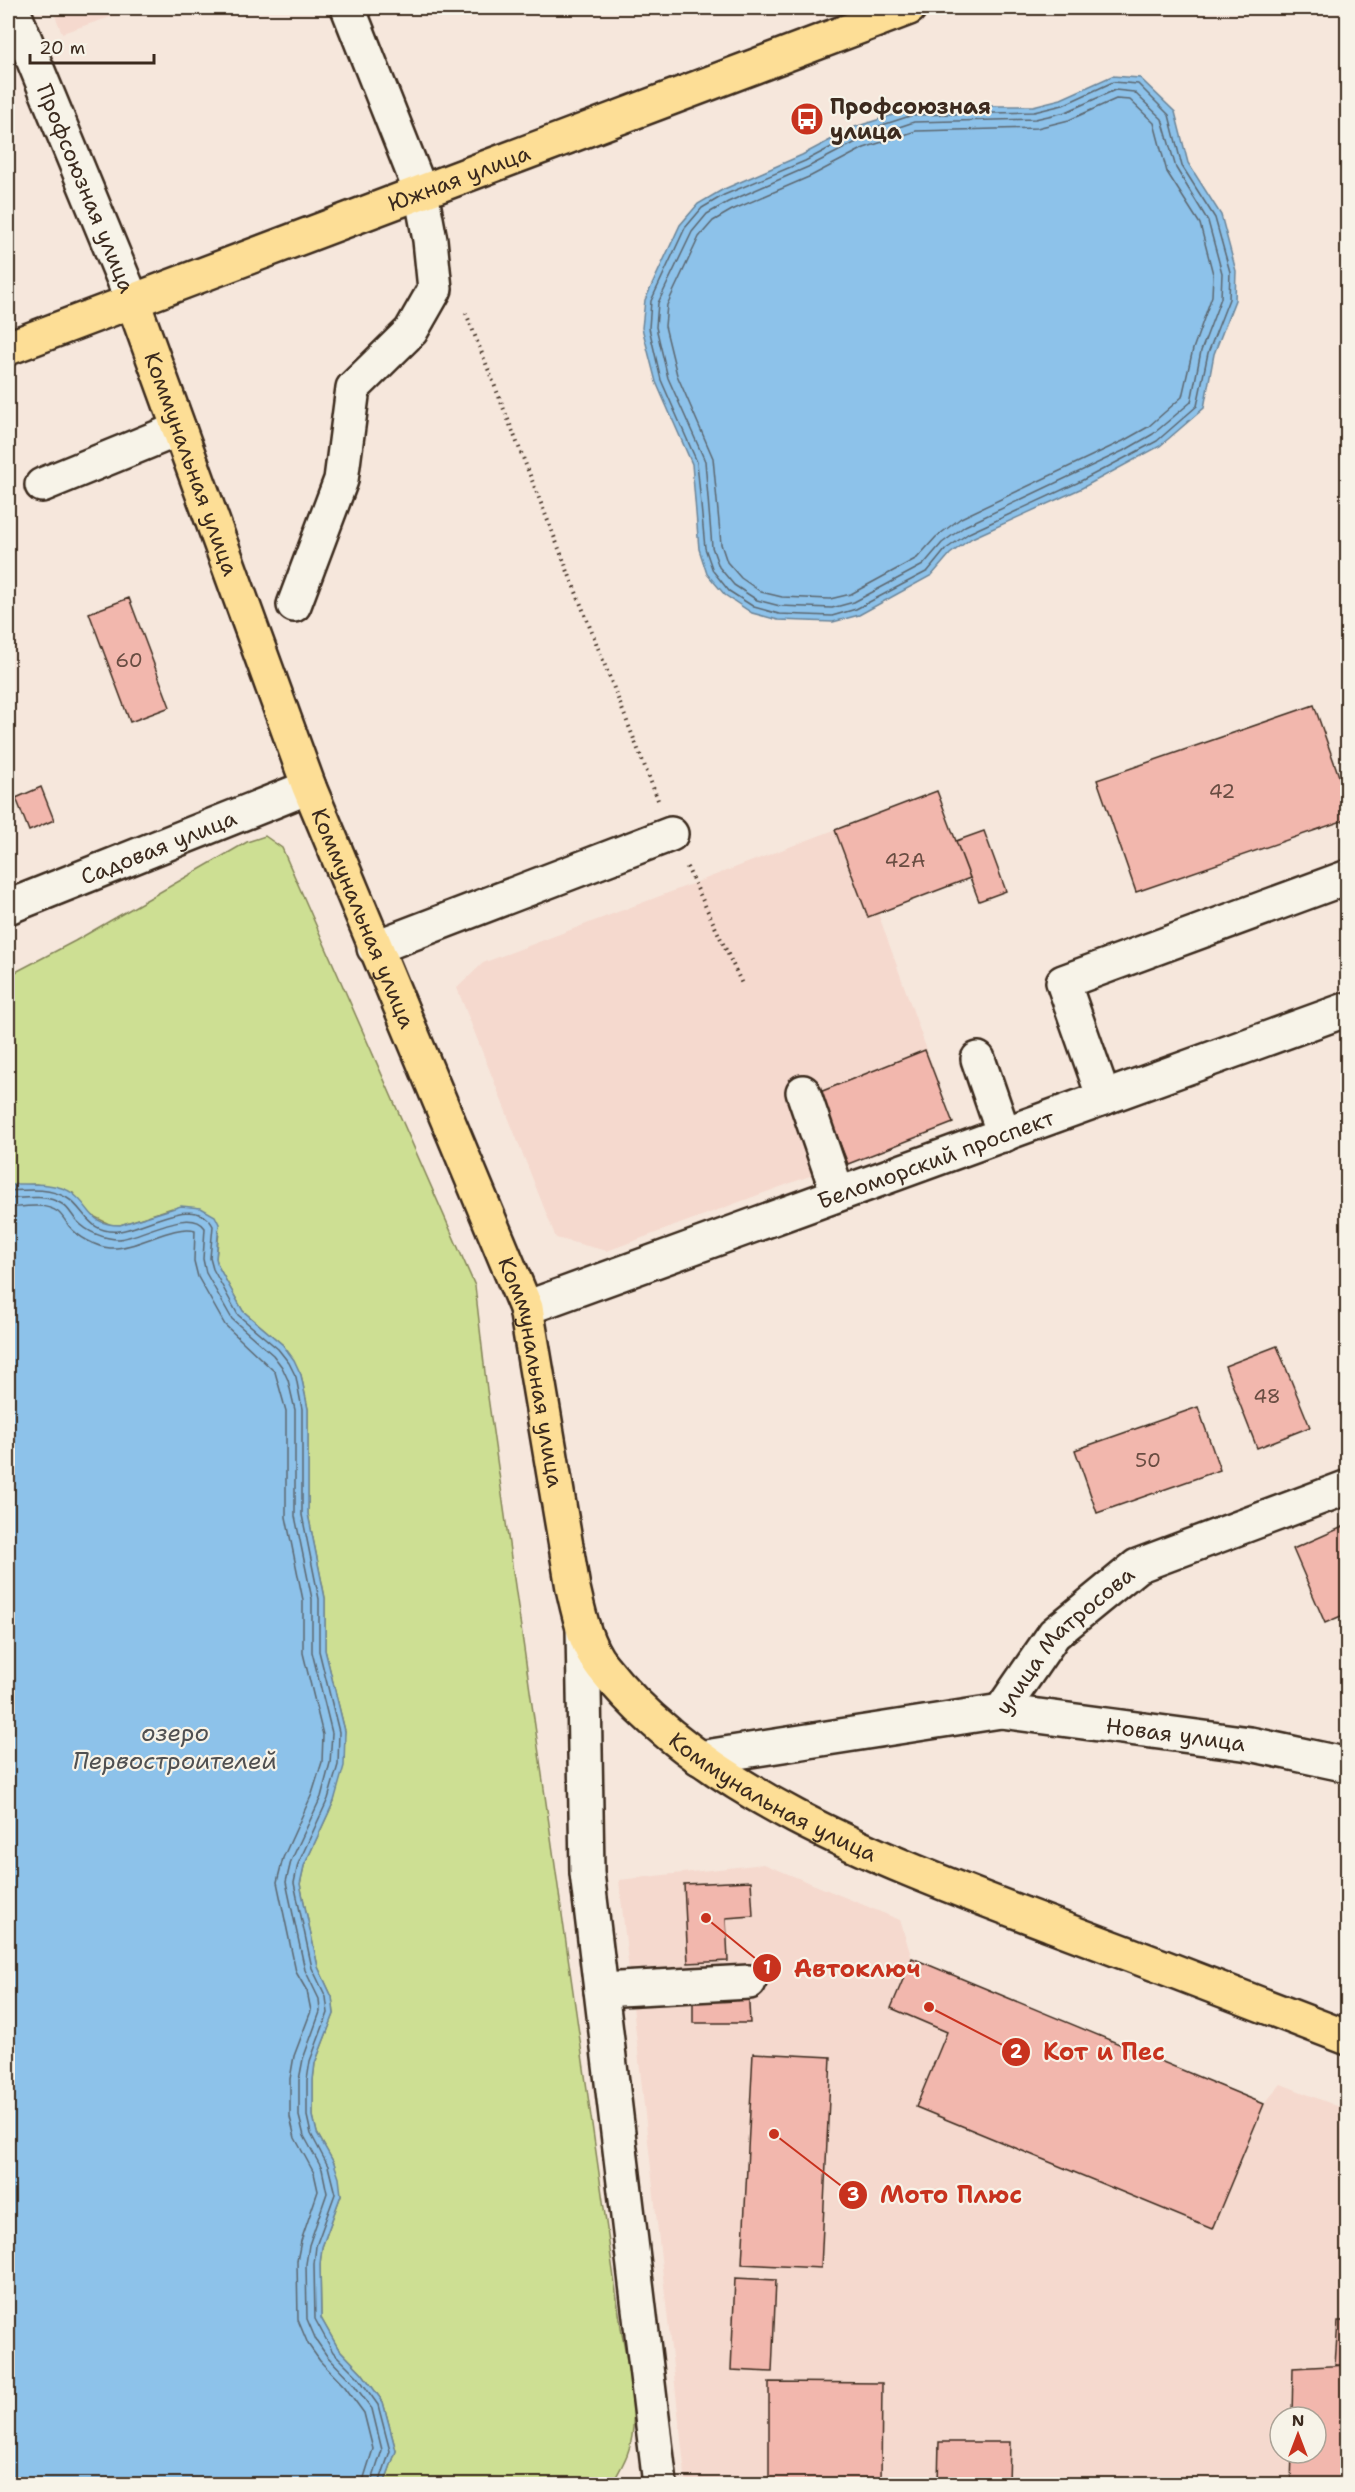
<svg xmlns="http://www.w3.org/2000/svg" width="1355" height="2492" font-family="'Shantell Sans',sans-serif">
	<style>
		.built { fill: #f5d9ce; fill-rule: evenodd }
		.green { fill: #cddf93; stroke: #848458; stroke-width: 1.5 }
		.water { fill: #8dc2ea; stroke: #6c8598; stroke-width: 1.5 }
		.lines { fill: none; stroke-linecap: round; stroke-linejoin: round }
		.shore { stroke: #5c6770; stroke-width: 1.5 }
		.building { fill: #f2b7ad; stroke: #3b2a1e; stroke-width: 1.5 }
		.minor-casing { stroke: #3b2a1e; stroke-width: 38 }
		.major-casing { stroke: #3b2a1e; stroke-width: 38 }
		.path { stroke: #3b2a1e; stroke-width: 4; stroke-dasharray: 1.5 4.5; stroke-linecap: butt }
		.minor { stroke: #f7f3e8; stroke-width: 33 }
		.major { stroke: #fdde96; stroke-width: 33 }
		.labels { text-anchor: middle; stroke-width: 4.5; stroke-linejoin: round; paint-order: stroke }
		.number-label { font-size: 20px; fill: #694d42 }
		.poi-label { font-size: 22px; font-weight: bold; fill: #3b2a1e; stroke: #f7f3e8; text-anchor: start }
		.street-label { font-size: 22px; fill: #3b2a1e; stroke: #f7f3e8 }
		.water-label { font-size: 24px; font-style: italic; fill: #505051; stroke: #f7f3e8 }
		.leader { fill: none; stroke: #c8321e; stroke-width: 2 }
		.callout-dot { fill: #c8321e; stroke: #f7f3e8; stroke-width: 2 }
		.mark-label { font-size: 18px; text-anchor: middle; font-weight: bold; fill: #fff }
		.callout-label { font-size: 24px; text-anchor: middle; font-weight: bold; fill: #c8321e; stroke: #f7f3e8; stroke-width: 4.5; stroke-linejoin: round; paint-order: stroke }
	</style>
	<rect width="100%" height="100%" fill="#f6e7dc"/>
	<filter id="ink" filterUnits="userSpaceOnUse"><feTurbulence type="fractalNoise" baseFrequency=".0167" numOctaves="2"/><feDisplacementMap in="SourceGraphic" scale="12" xChannelSelector="R" yChannelSelector="G"/><feConvolveMatrix kernelMatrix="1 2 1 2 8 2 1 2 1" color-interpolation-filters="sRGB"/></filter>
	<g filter="url(#ink)">
		<path class="built" d="M52 8H138L62 33Z
			M937 791 970 878 878 913 953 1123 607 1251 556 1238 457 988 483 963Z
			M764 1864 900 1920 912 1959 1264 2104 1281 2084 1347 2110V2484H686L619 1880ZM1280 2417H1316V2453H1280Z"/>
		<path class="green" d="M265 836 282 848 475 1286 487 1390 622 2334C629 2369 641 2420 627 2455 623 2465 617 2475 612 2484H384L396 2451 383 2402 362 2373 338 2348 321 2318 320 2264 322 2247 341 2195 334 2163 317 2133 313 2116V2080L315 2063 334 2014 332 1997 318 1967 300 1884 304 1866 334 1801 345 1731 325 1650V1598L308 1514V1409L301 1375 283 1345 243 1311 218 1266 216 1259 219 1232 172 1208 120 1225H111L87 1213 73 1193 36 1184 8 1186V976L75 941 247 842Z"/>
		<path class="water" d="M1112 76 1140 78 1175 112 1188 163 1221 215 1236 271 1235 300 1214 354 1204 408 1160 446 1080 489 972 538 950 554 932 575 859 615 833 622 778 620 752 613 725 595 707 574 699 549 692 464 656 382 642 328 645 300 680 225 698 204 722 190 802 155 855 127 912 109 939 106H1033L1061 99Z
			M17 1184C34 1184 58 1183 72 1193 92 1207 88 1225 120 1225L181 1206 201 1208 215 1216 219 1224 216 1258 218 1266 243 1311 283 1345 294 1360 301 1375 308 1409V1514L325 1598V1650L345 1731 344 1766 334 1801 304 1866 300 1884 318 1967 332 1997 334 2014 315 2063 313 2080V2116L317 2133 334 2163 339 2178 341 2195 322 2247 320 2264 321 2318 338 2348 362 2373 383 2402 396 2451 384 2484H8V1186Z"/>
		<g class="lines">
			<path class="shore" d="M1113 82 1138 84 1169 115 1182 166 1215 218 1230 272 1229 299 1208 353 1197 406 1157 441 1077 483 969 533 946 549 928 571 856 609 832 616 779 614 754 607 729 591 713 571 705 548 697 462 661 380 649 328 651 301 685 228 702 208 724 195 805 161 858 133 913 115 1034 112 1063 105Z
				M1115 90 1134 92 1162 119 1176 168 1208 221 1222 273 1221 298 1201 351 1191 402 1153 434 1127 449 965 526 942 543 923 565 854 602 832 608 780 606 757 600 734 585 719 567 712 547 705 461 668 378 656 327 658 303 692 232 707 214 728 202 808 167 860 140 914 122 1035 119 1066 112Z
				M1116 99 1130 100 1154 123 1167 172 1200 224 1213 274 1212 296 1193 349 1182 397 1148 427 1123 441 961 518 936 537 917 558 851 594 830 599 782 597 761 592 741 578 727 562 721 544 713 458 677 375 665 326 667 305 699 237 713 221 732 210 811 176 864 148 916 131 1037 128 1069 120Z
				M8 1191C27 1190 49 1187 67 1198 85 1208 87 1234 119 1231 144 1229 197 1193 213 1226L210 1258 213 1269 238 1315 278 1349 289 1363 296 1377 302 1409V1515L319 1599V1651L339 1732 338 1765 328 1799 298 1864 294 1883 312 1968 326 1997 328 2013 310 2061 307 2080V2116L311 2134 328 2166 335 2194 316 2246 314 2264 315 2319 333 2352 358 2377 378 2405 390 2451 379 2484
				M8 1199C25 1198 46 1194 62 1204 69 1208 72 1216 77 1221 87 1232 104 1239 119 1239 140 1238 190 1206 205 1228L203 1259 206 1273 232 1319 273 1355 282 1367 288 1380 295 1410V1516L312 1599V1652L332 1733 330 1763 321 1797 291 1861 286 1882 305 1970 319 1999 320 2012 303 2059 299 2080V2116L304 2136 322 2169 327 2193 309 2245 306 2264 307 2319 316 2340 327 2356 352 2382 372 2409 382 2450 371 2484
				M8 1208C23 1207 44 1202 58 1212 62 1215 66 1222 69 1226 78 1237 96 1247 110 1248 135 1250 173 1224 195 1230L194 1261 198 1277 225 1325 275 1372 286 1411V1517L303 1600V1653L323 1735 322 1762 312 1794 283 1858 277 1882 296 1972 307 1991 311 2011 294 2056 290 2079V2117L295 2138 314 2173 318 2191 301 2241 297 2261 298 2320 308 2344 320 2361 345 2387 364 2413 373 2449 362 2484"/>
		</g>
		<path class="building" d="M129 598 170 707 130 722 89 613Z
			M1314 705 1348 802V819L1136 892 1097 780Z
			M41 787 54 820 29 831 16 798Z
			M937 791 970 878 868 917 835 830Z
			M984 831 1006 891 979 901 956 841Z
			M925 1050 953 1123 848 1164 820 1092Z
			M1277 1346 1310 1427 1257 1448 1225 1366Z
			M1198 1407 1220 1470 1097 1513 1075 1450Z
			M1345 1526 1348 1533V1613L1325 1623 1293 1549Z
			M751 1881 753 1916 726 1918 728 1961 688 1963 684 1884Z
			M912 1958 1264 2104 1212 2229 916 2107 947 2032 891 2008Z
			M693 1985 748 1986 750 2023H693Z
			M753 2053 831 2057 821 2268 742 2264Z
			M735 2278 776 2280 772 2372 731 2370Z
			M1338 2321H1348V2365H1335Z
			M1348 2365V2484H1291L1292 2453H1316V2417H1292L1293 2368Z
			M769 2382 882 2383 881 2484H769Z
			M939 2442H1010L1009 2484H938Z"/>
		<g class="lines">
			<defs>
				<g id="minor">
					<path id="s1" d="M12 8 133 302"/>
					<path d="M42 485 179 429"/>
					<path d="M294 605 341 480 353 388 411 331 435 289 430 240 421 192 348 8"/>
					<path id="s2" d="M8 907 309 787"/>
					<path d="M374 948 671 834"/>
					<path d="M978 1059 1004 1135"/>
					<path d="M803 1092 838 1194"/>
					<path d="M1104 1098 1063 982 1348 877"/>
					<path id="s3" d="M526 1308 1348 1009"/>
					<path d="M583 1628 587 1873 660 2484"/>
					<path id="s4" d="M1001 1711 1054 1634 1137 1566 1348 1487"/>
					<path id="s5" d="M699 1758 1001 1711 1250 1744 1348 1765"/>
					<path d="M601 1990 749 1982"/>
				</g>
				<g id="major">
					<path id="s6" d="M133 302 309 787 526 1308 573 1588C579 1614 585 1645 602 1666 705 1798 900 1867 1052 1925 1151 1962 1249 2000 1348 2038"/>
					<path id="s7" d="M8 348 909 8"/>
				</g>
			</defs>
			<use href="#minor" class="minor-casing"/>
			<use href="#major" class="major-casing"/>
			<path class="path" d="M466 313 658 800
				M687 867 743 986"/>
			<use href="#minor" class="minor"/>
			<use href="#major" class="major"/>
		</g>
	</g>
	<defs>
		<symbol id="bus-disc" viewBox="-11 -11 22 22"><circle r="9.5" fill="#c8321e" stroke="#f7f3e8"/><path d="M-5-6H5V4H4V6H2V4H-2V6H-4V4H-5ZM-3.5-4V0h7V-4ZM-3.5 1.2v1.5H-2V1.2ZM2 1.2v1.5H3.5V1.2Z" fill="#fff"/></symbol>
	</defs>
	<g fill-rule="evenodd">
		<use href="#bus-disc" x="788" y="100" width="38" height="38"/>
	</g>
	<g class="labels">
		<g class="number-label">
			<text x="129" y="667">60</text>
			<text x="1222" y="798">42</text>
			<text x="905" y="867">42А</text>
			<text x="1267" y="1403">48</text>
			<text x="1148" y="1467">50</text>
		</g>
		<g class="poi-label">
			<text x="830" y="114">Профсоюзная<tspan x="830" dy="25">улица</tspan></text>
		</g>
		<g class="street-label">
			<text dy="8" stroke="none"><textPath href="#s7" startOffset="482">Южная улица</textPath></text>
			<text dy="8" stroke="none"><textPath href="#s1" startOffset="195">Профсоюзная улица</textPath></text>
			<text dy="8" stroke="none"><textPath href="#s6" startOffset="172">Коммунальная улица</textPath></text>
			<text dy="8" stroke="none"><textPath href="#s2" startOffset="162">Садовая улица</textPath></text>
			<text dy="8" stroke="none"><textPath href="#s6" startOffset="658">Коммунальная улица</textPath></text>
			<text dy="8" stroke="none"><textPath href="#s3" startOffset="436">Беломорский проспект</textPath></text>
			<text dy="8" stroke="none"><textPath href="#s6" startOffset="1144">Коммунальная улица</textPath></text>
			<text dy="8" stroke="none"><textPath href="#s4" startOffset="96">улица Матросова</textPath></text>
			<text dy="8" stroke="none"><textPath href="#s5" startOffset="482">Новая улица</textPath></text>
			<text dy="8" stroke="none"><textPath href="#s6" startOffset="1666">Коммунальная улица</textPath></text>
		</g>
		<g class="water-label">
			<text x="175" y="1741">озеро<tspan x="175" dy="28">Первостроителей</tspan></text>
		</g>
	</g>
	<path class="leader" d="M706 1918L767 1968M929 2007L1016 2052M774 2134L853 2195"/>
	<g class="callout-dot">
		<circle cx="706" cy="1918" r="6"/>
		<circle cx="929" cy="2007" r="6"/>
		<circle cx="774" cy="2134" r="6"/>
		<circle cx="767" cy="1968" r="15"/>
		<circle cx="1016" cy="2052" r="15"/>
		<circle cx="853" cy="2195" r="15"/>
	</g>
	<g class="mark-label">
		<text x="767" y="1974">1</text>
		<text x="1016" y="2058">2</text>
		<text x="853" y="2201">3</text>
	</g>
	<g class="callout-label">
		<text x="857" y="1977">Автоключ</text>
		<text x="1104" y="2060">Кот и Пес</text>
		<text x="951" y="2203">Мото Плюс</text>
	</g>
	<rect width="1355" height="2492" fill="none" stroke="#f7f3e8" stroke-width="30"/>
	<rect x="15" y="15" width="1325" height="2462" fill="none" stroke="#3b2a1e" stroke-width="2" filter="url(#ink)"/>
	<g transform="translate(1298 2435)"><circle r="28" fill="#f7f3e8" stroke="#aca397" stroke-width="1.5"/>
	<path d="M0-4.5L10 22L0 15L-10 22Z" fill="#c8321e"/>
	<text y="-9" font-size="16" font-weight="bold" text-anchor="middle" fill="#3b2a1e">N</text>
	</g>
	<path d="M30 54v9h124v-9" fill="none" stroke="#3b2a1e" stroke-width="3"/>
	<text x="39" y="54" font-size="18" fill="#3b2a1e" stroke="#f7f3e8" stroke-width="4.5" paint-order="stroke">20 m</text>
</svg>
